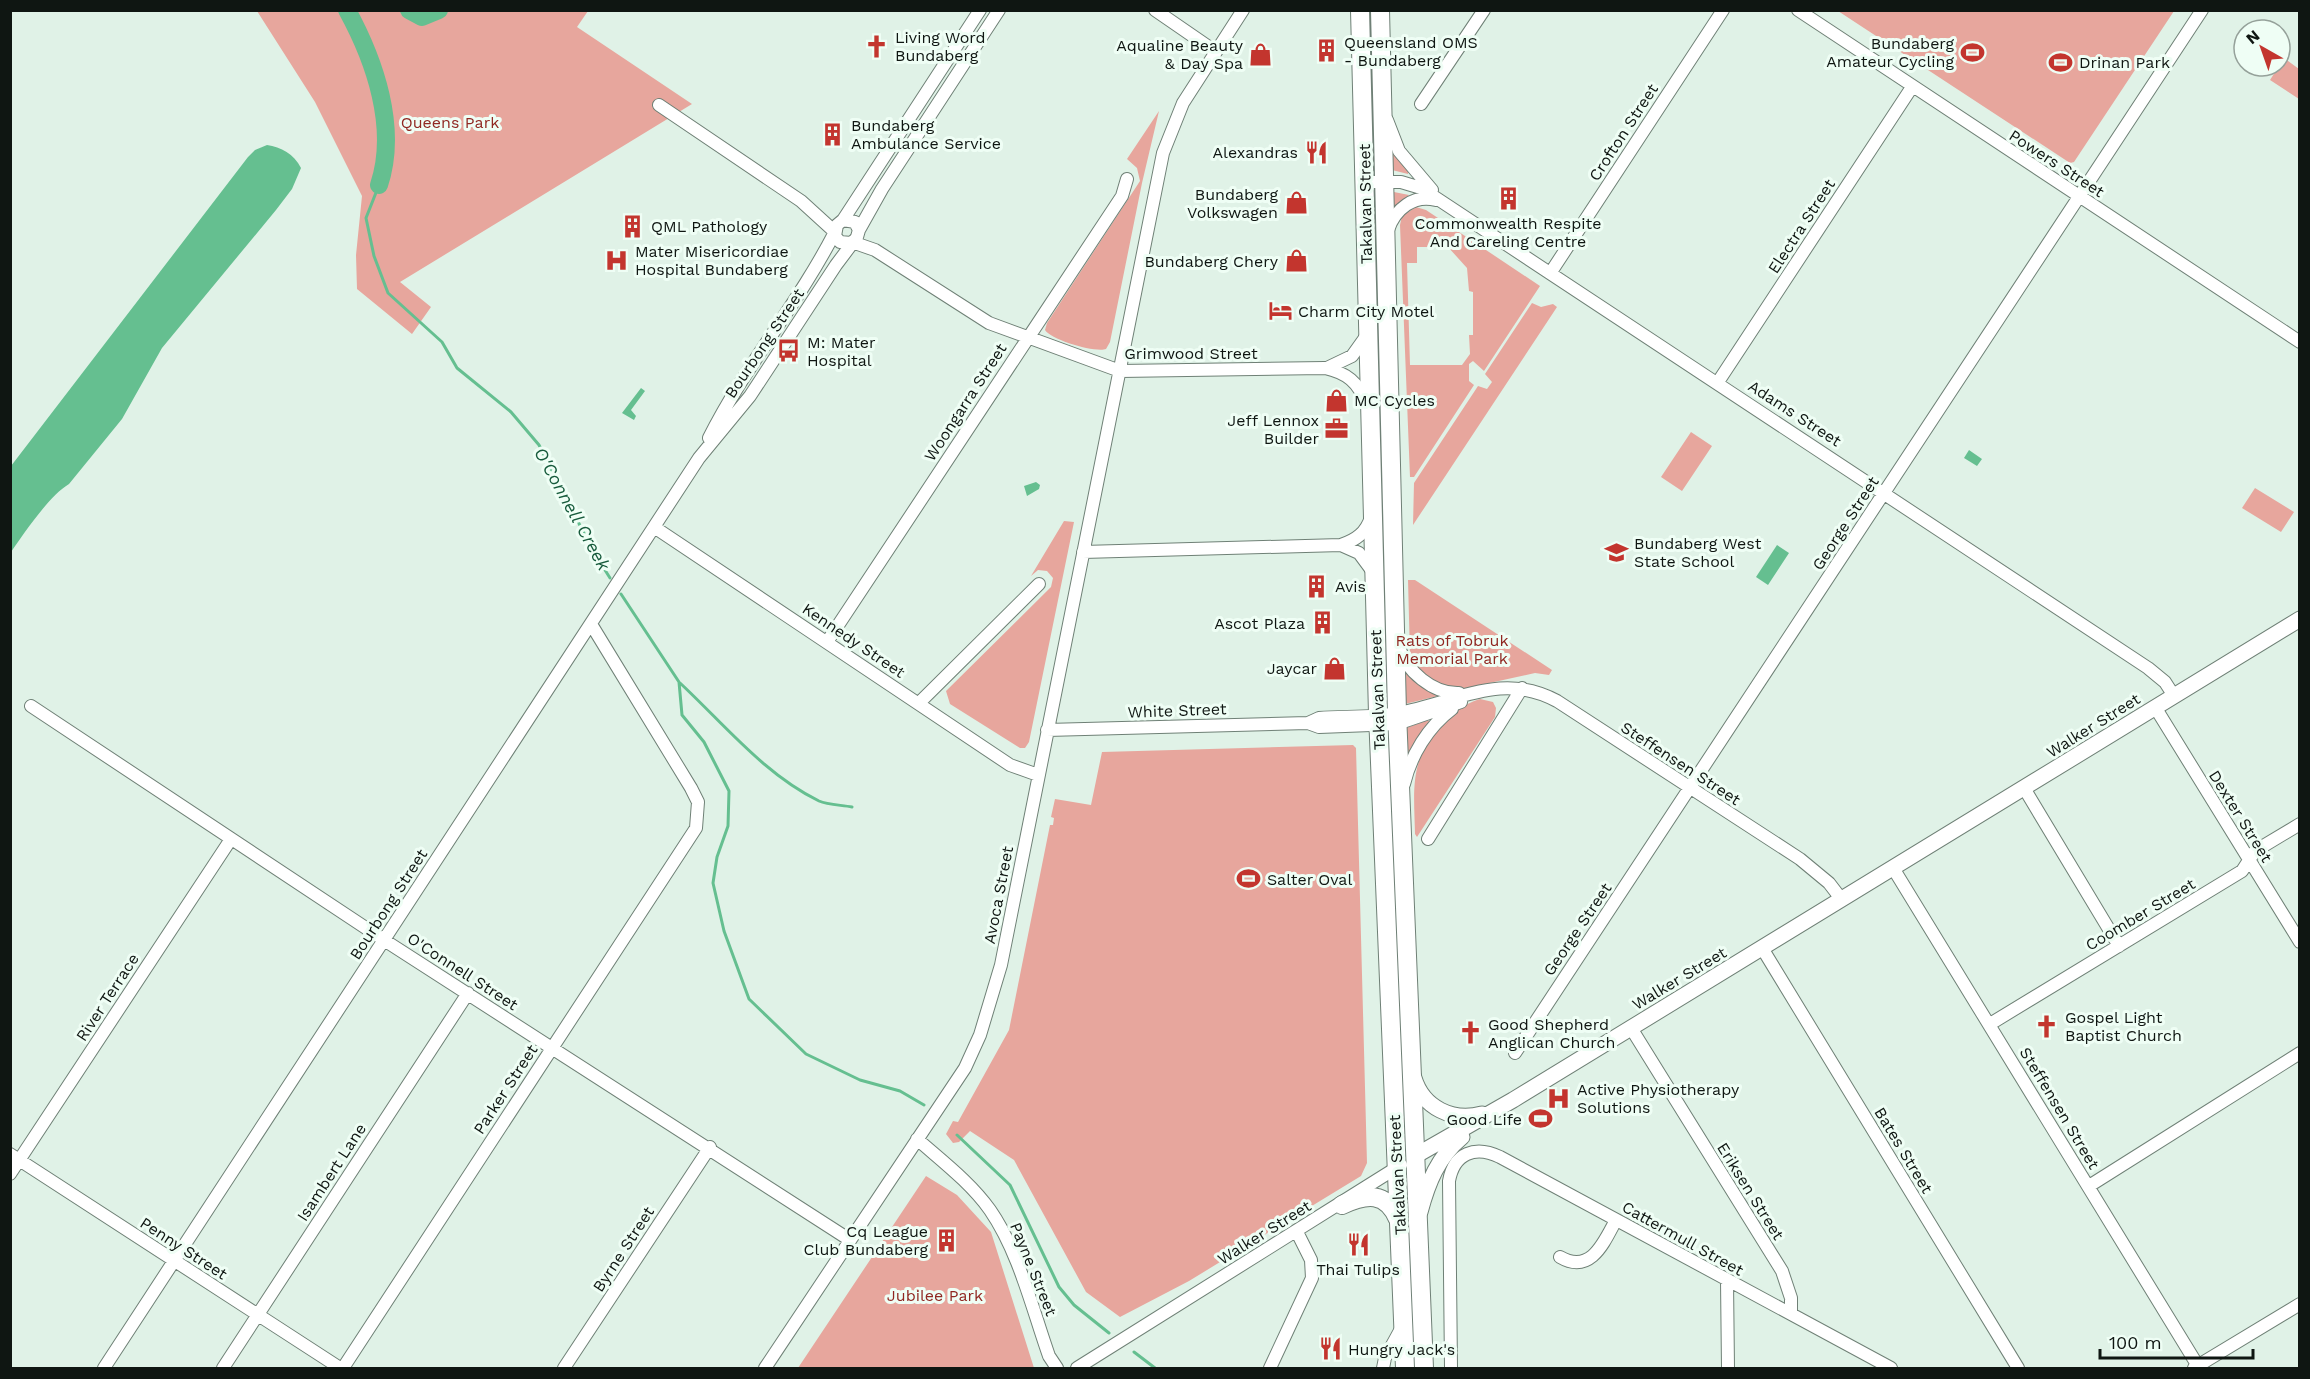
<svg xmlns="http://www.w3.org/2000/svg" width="2310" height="1379" font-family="'Work Sans',sans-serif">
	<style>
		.green { fill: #e7a69d; fill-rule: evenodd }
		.water { fill: #65bf90 }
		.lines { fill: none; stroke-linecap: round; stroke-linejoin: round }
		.stream { stroke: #65bf90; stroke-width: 3 }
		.river { stroke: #65bf90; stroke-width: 18 }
		.minor-casing { stroke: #6f8076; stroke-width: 14 }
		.major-casing { stroke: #6f8076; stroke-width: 17 }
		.highway-casing { stroke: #6f8076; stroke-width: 20 }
		.minor { stroke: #fff; stroke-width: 12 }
		.major { stroke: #fff; stroke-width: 15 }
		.highway { stroke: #fff; stroke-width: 18 }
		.labels { text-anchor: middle; stroke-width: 6; stroke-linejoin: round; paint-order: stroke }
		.poi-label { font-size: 16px; fill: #0f1612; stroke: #effef5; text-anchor: start }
		.park-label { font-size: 16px; fill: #902721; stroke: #effef5 }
		.street-label { font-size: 16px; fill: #0f1612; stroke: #effef5 }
		.water-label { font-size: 18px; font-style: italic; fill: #175b3c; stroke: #effef5 }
	</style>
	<rect width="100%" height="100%" fill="#e0f2e7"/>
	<path class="green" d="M257 11H588L577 27 692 104 400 282 431 307 412 334 357 289 356 255 362 196 315 102Z
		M1366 11H1374L1375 168 1373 162Z
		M1838 11H2174L2074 162 2070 163Z
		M2284 58 2299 69V99L2270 80Z
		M1159 111 1142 183 1110 342 1106 349C1096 353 1051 340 1045 330L1047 323 1140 181 1137 168 1127 159Z
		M1394 151 1408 172V174L1392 170V152Z
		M1394 192 1409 195 1395 208 1393 207Z
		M1376 207 1387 557H1379L1374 304Z
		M1416 207 1426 210 1540 286 1484 371 1473 361 1469 364V381L1474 385 1414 477H1410L1400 225 1402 216ZM1417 247H1448L1467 268 1469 291 1473 292V335H1469L1470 354 1462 365H1410L1407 263H1417Z
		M1532 303 1541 307 1553 304 1557 307 1413 525 1414 483 1478 386 1487 389 1492 382 1485 374Z
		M1691 432 1712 446 1682 491 1661 477Z
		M2255 488 2294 512 2281 532 2242 508Z
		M1064 521 1074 522 1029 742 1025 748H1020L950 704 946 691 1051 587 1053 578 1047 571 1038 570 1031 576Z
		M1408 580H1415L1552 670 1549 675 1535 673 1462 689 1444 686 1425 677 1410 656Z
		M1405 671H1406L1442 695 1405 704Z
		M1480 699 1493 702 1496 708 1495 717 1417 837 1415 834C1414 789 1409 760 1441 725 1452 713 1464 704 1480 699Z
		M1428 720 1430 722 1407 759 1406 728Z
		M1353 745 1356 748 1367 1163 1361 1176 1189 1281 1120 1317 1086 1292 1014 1160 970 1131 959 1142 953 1143 946 1134 953 1121 958 1122 1009 1030 1050 825H1053L1054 818 1051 817 1055 799 1091 805 1102 752Z
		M926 1176 957 1195 991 1232 1034 1368H798Z"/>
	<path class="water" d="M267 145C281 147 294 154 301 168L292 189 276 210 162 348 122 419 69 484C49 496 25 532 11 552V466L248 157 255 150Z
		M641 388 645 391 631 410 636 416 634 420 622 413Z
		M1969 450 1982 459 1977 466 1964 458Z
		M1036 482 1040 485 1039 489 1027 496 1024 486Z
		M1777 545 1789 553 1768 585 1756 577Z"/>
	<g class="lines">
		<path class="stream" d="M379 185 366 218 374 256 388 293 442 342 457 368 511 412 539 445 593 551 610 578
			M621 594 679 682 682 715 704 742 729 791 728 826 717 857 713 883 724 931 749 999 806 1054 860 1080 900 1091 924 1105
			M680 683C724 724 764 774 819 801 828 805 842 805 852 807
			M957 1135 1010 1185 1059 1287 1074 1305 1109 1333
			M1134 1352 1155 1368"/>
		<path class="river" d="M347 10C375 61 398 128 379 185
			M409 10 422 17 439 10"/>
		<defs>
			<path id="minor" d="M1155 10 1216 52
				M1798 10 2300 342
				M1421 104 1484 10
				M659 105 801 201 835 232
				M1387 120 1399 151 1432 190
				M1365 182H1401L1421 188 2148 668 2165 682 2174 696
				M843 220 980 10
				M859 230 882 189 999 10
				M1388 230C1395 209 1414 194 1436 200
				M852 242 875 250 989 323 1120 371 1325 368C1347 373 1358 382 1366 403
				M1551 272 1723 10
				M1327 368 1352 356 1367 335
				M1718 382 1912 87
				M709 438C745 366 798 304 835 232
				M654 527 1010 765 1038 775
				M1341 545 1359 553 1373 572
				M1083 552 1341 545C1356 540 1366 533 1371 517
				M827 642 1122 196 1127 179
				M1399 647C1406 671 1433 694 1459 693
				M919 703 1039 584
				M31 706 384 940 850 1240
				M2155 707 2300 942
				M1308 723 1319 727 1397 724 1461 702
				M1047 730 1308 723 1319 718C1344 716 1372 718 1397 713 1454 704 1500 670 1557 701L1800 859 1829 883 1842 900
				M1404 784C1411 755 1428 727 1452 709
				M2024 788 2119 946
				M1428 839 1522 688
				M1893 868 2198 1366
				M1762 948 2018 1368
				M1990 1024 2242 871 2255 851 2300 824
				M1631 1028 1782 1271 1791 1298V1314
				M1515 1053 2202 10
				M917 1139C942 1161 971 1183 990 1210 1019 1252 1032 1308 1049 1356L1057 1368
				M10 1154 340 1368
				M10 1174 231 839
				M2089 1186 2300 1053
				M1560 1257C1591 1275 1604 1242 1616 1220
				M1727 1281 1728 1368
				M104 1368 699 458 750 396 836 265 857 237 859 230 855 222 843 220 837 225 835 236 840 242 851 243
				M223 1368 468 993
				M343 1368 696 828 698 802 691 788 591 624
				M564 1368 710 1147
				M765 1368 965 1068 980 1035 1001 965 1163 153 1183 103 1243 10
				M1077 1368 1401 1165
				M1270 1368 1312 1278 1311 1260 1297 1232
				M1383 1368 1385 1358 1402 1327
				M1451 1368 1449 1181C1454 1153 1475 1145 1500 1157L1891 1368
				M2194 1368 2300 1304"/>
			<path id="major" d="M1414 1078C1423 1108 1453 1122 1482 1114
				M1415 1156 1513 1100 2300 619
				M1420 1212C1428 1182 1438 1157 1462 1137"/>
			<path id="highway" d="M1360 10 1378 714 1405 1368
				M1380 10 1397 713 1424 1368
				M1342 1205C1366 1194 1386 1191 1398 1219"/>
		</defs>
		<use href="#minor" class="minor-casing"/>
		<use href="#major" class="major-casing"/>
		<use href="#highway" class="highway-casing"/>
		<use href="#minor" class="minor"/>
		<use href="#major" class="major"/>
		<use href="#highway" class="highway"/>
	</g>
	<defs>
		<symbol id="church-bare" viewBox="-9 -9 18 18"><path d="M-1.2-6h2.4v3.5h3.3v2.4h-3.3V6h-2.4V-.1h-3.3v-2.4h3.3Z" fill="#c3352e" stroke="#effef5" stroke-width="2.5" paint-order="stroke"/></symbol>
		<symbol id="building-bare" viewBox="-9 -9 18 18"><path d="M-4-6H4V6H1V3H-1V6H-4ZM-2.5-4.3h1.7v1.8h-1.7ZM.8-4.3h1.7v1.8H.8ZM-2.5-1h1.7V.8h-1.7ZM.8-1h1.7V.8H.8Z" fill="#c3352e" stroke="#effef5" stroke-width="2.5" paint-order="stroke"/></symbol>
		<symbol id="stadium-bare" viewBox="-9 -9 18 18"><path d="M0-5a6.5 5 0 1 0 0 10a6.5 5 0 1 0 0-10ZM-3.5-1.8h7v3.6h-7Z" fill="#c3352e" stroke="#effef5" stroke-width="2.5" paint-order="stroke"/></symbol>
		<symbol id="shop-bare" viewBox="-9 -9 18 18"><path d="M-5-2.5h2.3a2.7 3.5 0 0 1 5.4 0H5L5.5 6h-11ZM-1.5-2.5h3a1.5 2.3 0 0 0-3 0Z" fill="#c3352e" stroke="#effef5" stroke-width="2.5" paint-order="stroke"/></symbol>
		<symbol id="restaurant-bare" viewBox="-9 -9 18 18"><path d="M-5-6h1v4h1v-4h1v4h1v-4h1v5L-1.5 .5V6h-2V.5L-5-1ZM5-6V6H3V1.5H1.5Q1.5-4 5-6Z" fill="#c3352e" stroke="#effef5" stroke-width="2.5" paint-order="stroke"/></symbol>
		<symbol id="hospital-bare" viewBox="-9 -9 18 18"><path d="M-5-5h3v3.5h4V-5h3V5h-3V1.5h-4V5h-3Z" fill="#c3352e" stroke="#effef5" stroke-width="2.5" paint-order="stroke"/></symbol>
		<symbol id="hotel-bare" viewBox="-9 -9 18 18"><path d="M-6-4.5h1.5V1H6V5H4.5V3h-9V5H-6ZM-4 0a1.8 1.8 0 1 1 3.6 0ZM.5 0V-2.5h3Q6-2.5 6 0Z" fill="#c3352e" stroke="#effef5" stroke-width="2.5" paint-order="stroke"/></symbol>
		<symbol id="bus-bare" viewBox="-9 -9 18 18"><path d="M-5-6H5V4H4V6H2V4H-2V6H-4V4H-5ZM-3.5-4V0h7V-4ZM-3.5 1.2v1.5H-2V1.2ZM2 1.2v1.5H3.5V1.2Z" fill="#c3352e" stroke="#effef5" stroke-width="2.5" paint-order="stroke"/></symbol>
		<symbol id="office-bare" viewBox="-9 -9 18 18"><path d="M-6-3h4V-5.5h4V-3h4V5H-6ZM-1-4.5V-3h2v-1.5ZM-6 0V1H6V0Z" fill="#c3352e" stroke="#effef5" stroke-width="2.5" paint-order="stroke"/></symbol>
		<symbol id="school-bare" viewBox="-9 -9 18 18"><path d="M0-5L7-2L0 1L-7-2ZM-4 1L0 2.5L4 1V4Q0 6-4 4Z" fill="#c3352e" stroke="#effef5" stroke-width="2.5" paint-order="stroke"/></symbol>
	</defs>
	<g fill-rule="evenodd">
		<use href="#church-bare" x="860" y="30" width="33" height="33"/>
		<use href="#building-bare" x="1310" y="34" width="33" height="33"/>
		<use href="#stadium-bare" x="1956" y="36" width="33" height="33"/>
		<use href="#shop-bare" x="1244" y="38" width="33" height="33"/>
		<use href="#stadium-bare" x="2044" y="46" width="33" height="33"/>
		<use href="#building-bare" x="816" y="118" width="33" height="33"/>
		<use href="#restaurant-bare" x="1300" y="136" width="33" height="33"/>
		<use href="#building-bare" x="1492" y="182" width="33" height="33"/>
		<use href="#shop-bare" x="1280" y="186" width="33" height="33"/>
		<use href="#building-bare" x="616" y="210" width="33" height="33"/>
		<use href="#hospital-bare" x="600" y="244" width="33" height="33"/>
		<use href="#shop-bare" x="1280" y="244" width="33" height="33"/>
		<use href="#hotel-bare" x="1264" y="294" width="33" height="33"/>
		<use href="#bus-bare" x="772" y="334" width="33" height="33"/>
		<use href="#shop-bare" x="1320" y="384" width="33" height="33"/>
		<use href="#office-bare" x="1320" y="412" width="33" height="33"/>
		<use href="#school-bare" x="1600" y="536" width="33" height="33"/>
		<use href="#building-bare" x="1300" y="570" width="33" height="33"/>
		<use href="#building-bare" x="1306" y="606" width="33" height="33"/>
		<use href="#shop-bare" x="1318" y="652" width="33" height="33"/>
		<use href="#stadium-bare" x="1232" y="862" width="33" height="33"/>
		<use href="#church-bare" x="2030" y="1010" width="33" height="33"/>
		<use href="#church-bare" x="1454" y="1016" width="33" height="33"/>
		<use href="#hospital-bare" x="1542" y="1082" width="33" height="33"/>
		<use href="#stadium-bare" x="1524" y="1102" width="33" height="33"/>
		<use href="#building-bare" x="930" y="1224" width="33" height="33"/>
		<use href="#restaurant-bare" x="1342" y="1228" width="33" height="33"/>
		<use href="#restaurant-bare" x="1314" y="1332" width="33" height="33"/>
	</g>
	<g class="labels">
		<g class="poi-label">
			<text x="895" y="43">Living Word<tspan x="895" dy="18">Bundaberg</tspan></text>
			<text x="1344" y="48">Queensland OMS<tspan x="1344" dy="18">- Bundaberg</tspan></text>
			<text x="1954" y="49" text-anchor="end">Bundaberg<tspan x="1954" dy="18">Amateur Cycling</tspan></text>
			<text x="1243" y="51" text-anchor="end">Aqualine Beauty<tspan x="1243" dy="18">&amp; Day Spa</tspan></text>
			<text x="2079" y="68">Drinan Park</text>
			<text x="851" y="131">Bundaberg<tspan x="851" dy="18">Ambulance Service</tspan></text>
			<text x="1298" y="158" text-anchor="end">Alexandras</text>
			<text x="1278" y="200" text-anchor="end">Bundaberg<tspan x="1278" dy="18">Volkswagen</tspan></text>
			<text x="1508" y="229" text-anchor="middle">Commonwealth Respite<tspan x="1508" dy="18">And Careling Centre</tspan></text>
			<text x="651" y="232">QML Pathology</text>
			<text x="635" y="257">Mater Misericordiae<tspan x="635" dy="18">Hospital Bundaberg</tspan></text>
			<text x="1278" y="267" text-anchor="end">Bundaberg Chery</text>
			<text x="1298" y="317">Charm City Motel</text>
			<text x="807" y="348">M: Mater<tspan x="807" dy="18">Hospital</tspan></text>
			<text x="1354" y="406">MC Cycles</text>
			<text x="1319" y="426" text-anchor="end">Jeff Lennox<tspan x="1319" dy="18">Builder</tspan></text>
			<text x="1634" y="549">Bundaberg West<tspan x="1634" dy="18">State School</tspan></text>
			<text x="1335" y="592">Avis</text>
			<text x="1305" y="629" text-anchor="end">Ascot Plaza</text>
			<text x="1317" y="674" text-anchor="end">Jaycar</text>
			<text x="1267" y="885">Salter Oval</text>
			<text x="2065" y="1023">Gospel Light<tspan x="2065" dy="18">Baptist Church</tspan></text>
			<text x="1488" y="1030">Good Shepherd<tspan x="1488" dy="18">Anglican Church</tspan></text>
			<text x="1577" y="1095">Active Physiotherapy<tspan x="1577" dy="18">Solutions</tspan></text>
			<text x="1522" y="1125" text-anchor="end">Good Life</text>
			<text x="928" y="1237" text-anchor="end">Cq League<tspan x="928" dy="18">Club Bundaberg</tspan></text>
			<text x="1358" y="1275" text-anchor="middle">Thai Tulips</text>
			<text x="1348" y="1355">Hungry Jack's</text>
		</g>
		<g class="park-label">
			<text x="450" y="128">Queens Park</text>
			<text x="1452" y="646">Rats of Tobruk<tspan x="1452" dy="18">Memorial Park</tspan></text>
			<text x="935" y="1301">Jubilee Park</text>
		</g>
		<g class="street-label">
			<text transform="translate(1623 132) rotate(-57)" y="6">Crofton Street</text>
			<text transform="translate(2057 163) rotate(33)" y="6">Powers Street</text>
			<text transform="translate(1365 204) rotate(-91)" y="6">Takalvan Street</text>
			<text transform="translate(1801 226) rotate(-57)" y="6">Electra Street</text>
			<text transform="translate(764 343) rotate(-56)" y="6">Bourbong Street</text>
			<text x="1191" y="359">Grimwood Street</text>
			<text transform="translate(965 402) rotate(-57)" y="6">Woongarra Street</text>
			<text transform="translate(1795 413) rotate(33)" y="6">Adams Street</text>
			<text transform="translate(1845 523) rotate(-57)" y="6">George Street</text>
			<text transform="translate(854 640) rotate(34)" y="6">Kennedy Street</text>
			<text transform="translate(1377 690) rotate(-92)" y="6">Takalvan Street</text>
			<text transform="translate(1177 710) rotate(-2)" y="6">White Street</text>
			<text transform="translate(2093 725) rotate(-32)" y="6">Walker Street</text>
			<text transform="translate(1681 763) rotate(33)" y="6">Steffensen Street</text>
			<text transform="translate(2241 816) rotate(58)" y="6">Dexter Street</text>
			<text transform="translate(998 895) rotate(-79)" y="6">Avoca Street</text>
			<text transform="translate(388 904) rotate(-57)" y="6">Bourbong Street</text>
			<text transform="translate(2140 914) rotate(-31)" y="6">Coomber Street</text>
			<text transform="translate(1577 929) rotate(-56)" y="6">George Street</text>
			<text transform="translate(463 971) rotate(33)" y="6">O'Connell Street</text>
			<text transform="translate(1679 978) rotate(-31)" y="6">Walker Street</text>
			<text transform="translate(107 997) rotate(-57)" y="6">River Terrace</text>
			<text transform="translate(505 1089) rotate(-57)" y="6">Parker Street</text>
			<text transform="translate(2060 1108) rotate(59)" y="6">Steffensen Street</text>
			<text transform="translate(1904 1150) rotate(59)" y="6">Bates Street</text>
			<text transform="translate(331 1172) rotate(-57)" y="6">Isambert Lane</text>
			<text transform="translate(1397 1175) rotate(-93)" y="6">Takalvan Street</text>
			<text transform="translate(1751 1191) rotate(58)" y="6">Eriksen Street</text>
			<text transform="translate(1264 1232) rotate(-32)" y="6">Walker Street</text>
			<text transform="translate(1683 1238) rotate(29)" y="6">Cattermull Street</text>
			<text transform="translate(184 1248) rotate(33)" y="6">Penny Street</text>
			<text transform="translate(623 1249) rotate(-57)" y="6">Byrne Street</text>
			<text transform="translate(1034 1269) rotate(68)" y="6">Payne Street</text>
		</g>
		<g class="water-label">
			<text transform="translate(572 509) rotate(61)" y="6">O'Connell Creek</text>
		</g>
	</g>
	<rect width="2310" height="1379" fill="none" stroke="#0f1612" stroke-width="24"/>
	<g transform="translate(2262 48) rotate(320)"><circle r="28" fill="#effef5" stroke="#95a19a" stroke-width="1.5"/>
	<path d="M0-4.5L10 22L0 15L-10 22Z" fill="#c3352e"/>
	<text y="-9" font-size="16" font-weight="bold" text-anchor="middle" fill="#0f1612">N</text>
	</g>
	<path d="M2100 1349v9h153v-9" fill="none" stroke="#0f1612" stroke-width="3"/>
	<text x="2109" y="1349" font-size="18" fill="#0f1612" stroke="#effef5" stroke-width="4.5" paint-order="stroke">100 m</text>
</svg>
